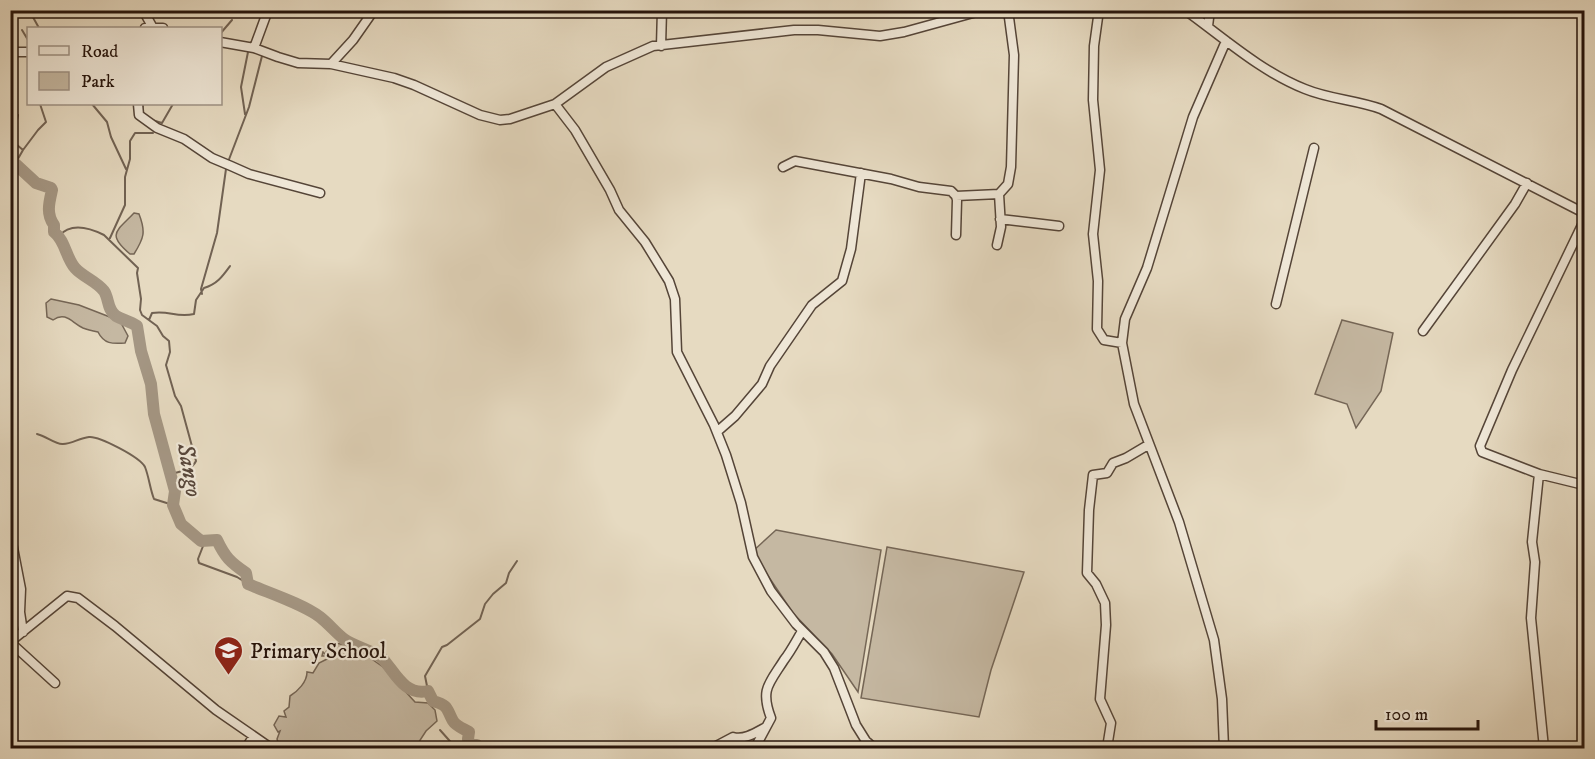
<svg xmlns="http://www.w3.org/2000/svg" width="1595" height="759" font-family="'IM FELL DW Pica',serif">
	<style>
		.green { fill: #c5b8a2; stroke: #756656; stroke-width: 1.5 }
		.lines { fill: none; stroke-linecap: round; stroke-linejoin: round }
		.stream { stroke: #716253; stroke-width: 2 }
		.river { stroke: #a49683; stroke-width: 12 }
		.minor-casing { stroke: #554538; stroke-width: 11 }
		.minor { stroke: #efe7d7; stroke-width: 8 }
		.labels { text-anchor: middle; stroke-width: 4.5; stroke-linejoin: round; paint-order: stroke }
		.poi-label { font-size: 22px; fill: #25130b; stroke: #efe7d7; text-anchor: start }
		.water-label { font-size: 24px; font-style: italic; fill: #58473b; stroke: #efe7d7 }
	</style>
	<rect width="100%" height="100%" fill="#e6dac1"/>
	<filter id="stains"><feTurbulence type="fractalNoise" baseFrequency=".00333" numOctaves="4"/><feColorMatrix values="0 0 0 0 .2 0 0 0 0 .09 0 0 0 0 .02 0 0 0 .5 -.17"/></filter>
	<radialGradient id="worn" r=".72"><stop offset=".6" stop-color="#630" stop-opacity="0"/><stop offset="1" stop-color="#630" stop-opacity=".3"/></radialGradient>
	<path class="green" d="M134 213 139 214C146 232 144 238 134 254H130C106 234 117 231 134 213Z
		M51 299 79 305 115 319 121 323 128 336 125 343C112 344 104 344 98 332 93 331 88 330 83 328 72 323 66 311 53 320L47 317 46 303Z
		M1342 320 1393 333 1381 391 1356 428 1347 404 1315 394Z
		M776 530 881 550 858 692 832 654 793 613 752 552Z
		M887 547 1024 572 991 670 979 717 861 698Z
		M346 641 383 667 415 702 428 703 435 710 437 721 426 731 415 748H334L317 745 308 748H280L277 739 280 731 278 732 274 725 279 716 286 717 284 711 289 707 290 696C298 691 307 682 307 672L313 673 319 663 327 659 326 656H322L323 652 325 654 329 646 336 643 345 645Z"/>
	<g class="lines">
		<path class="stream" d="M29 10 39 28
			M22 30 28 40
			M220 34 232 20
			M92 104 107 122 111 137 126 169
			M142 110 143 104
			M245 114 241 87 248 52
			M152 120 162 123 173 104
			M10 139 23 150 15 164
			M13 140 18 115
			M23 150 38 130 46 122 40 104
			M228 162 249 107 262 56
			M59 236C71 222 90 228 104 235L138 268 137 273 141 299 140 310 142 315 157 326 163 336 169 341 170 352 166 365 175 396 181 406 196 461C192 470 179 472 170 474
			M110 238 125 205V177L130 159V141L135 133H153
			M202 294 201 289 217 233 226 169
			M149 320 152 313C169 310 176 318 194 314L196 300 204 288C217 284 222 277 230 266
			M37 434C46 436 56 445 63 444 72 444 79 438 89 437 99 436 140 457 145 467 149 477 150 489 154 499L173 505
			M205 541 198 559 199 563 237 577 248 584
			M428 691 425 676 442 647 447 645 480 619 485 604 493 594 506 583 509 573 517 561
			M440 730 456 748"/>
		<path class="river" d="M10 159 36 183 51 188 52 190C49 203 46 214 54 225V232C65 240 66 258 75 268 83 277 96 281 104 291 109 298 107 310 116 316 123 320 130 321 137 326L141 351 151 384 154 414 175 491 173 505 181 524 201 541 217 540C225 557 230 562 246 573L248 584C269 593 303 604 320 617 329 624 336 633 344 639 353 646 376 652 382 658 395 672 404 696 428 691L433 701C450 706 446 709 453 721 456 726 464 729 469 732L468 739 470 745H477L479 748"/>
		<defs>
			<path id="minor" d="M143 10 153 28
				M1099 10 1094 46 1093 100 1100 170 1093 234 1098 281 1097 329 1104 340 1122 343
				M1185 10C1224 38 1260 71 1305 89 1329 99 1356 100 1381 109L1584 213
				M1208 26 1210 10
				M145 28H163
				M220 42 254 48 278 57 298 63 331 64 394 78 414 85 480 115 500 120 510 119 555 104 606 67 653 46 794 30H818L880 36 904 32 984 10
				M661 46 662 10
				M254 48 268 10
				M10 52H28
				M331 64 353 40 374 10
				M138 104 139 115 157 128 184 139 212 158 231 166 249 174 320 193
				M555 104 575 130 610 190 619 210 645 242 669 281 675 299 677 352 714 425 726 455 741 503 753 557 771 591 796 624 824 652 834 668 856 725 866 741 874 748
				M783 167 795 161 891 179 919 187 951 191 956 196 957 200 956 235
				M956 196 999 194 1008 184 1011 167 1014 55 1008 10
				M1000 219 1059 226
				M997 245 1001 227 999 194
				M1276 304 1314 148
				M1423 331 1515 204 1527 183
				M719 430 735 416 762 384 770 366 812 305 842 281 851 249 861 173
				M1539 474 1584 485
				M10 532 21 589 20 612 23 632
				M10 642 67 596 78 598 115 626 216 710 271 748
				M10 642 55 683
				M246 748 253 737
				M715 748 716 746 733 737C744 740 755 733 766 727
				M755 748 771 718C760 689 769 684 784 660 791 651 796 641 802 631
				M1107 748 1111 723 1100 699 1106 625 1105 603 1096 584 1087 573 1089 510 1093 475 1107 473 1113 463 1126 458 1148 445
				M1224 748 1222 699 1214 640 1179 522 1134 404 1122 343 1125 319 1147 268 1193 117 1226 41
				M1544 748 1531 618 1535 562 1532 542 1539 474 1482 452 1480 446 1512 370 1584 221"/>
		</defs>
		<use href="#minor" class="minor-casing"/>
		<use href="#minor" class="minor"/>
	</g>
	<defs>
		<symbol id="school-pin" viewBox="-11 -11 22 30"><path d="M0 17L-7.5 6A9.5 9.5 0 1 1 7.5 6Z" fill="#8f2418" stroke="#efe7d7"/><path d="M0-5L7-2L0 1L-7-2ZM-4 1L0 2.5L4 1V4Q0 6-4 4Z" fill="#fff"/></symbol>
	</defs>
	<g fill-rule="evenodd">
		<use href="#school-pin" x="212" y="634" width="33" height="45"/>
	</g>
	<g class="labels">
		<g class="poi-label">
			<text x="250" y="658">Primary School</text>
		</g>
		<g class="water-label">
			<text transform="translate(190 470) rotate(80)" y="8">Sango</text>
		</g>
	</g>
	<rect width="1595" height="759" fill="none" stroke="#e6dac1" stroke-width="36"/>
	<rect x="12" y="12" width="1571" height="735" fill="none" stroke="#25130b" stroke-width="3"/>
	<rect x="18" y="18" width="1559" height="723" fill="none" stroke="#25130b" stroke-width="1.5"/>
	<rect x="27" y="27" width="195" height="78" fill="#efe7d7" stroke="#9e9285" stroke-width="1.5"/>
	<rect x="39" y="46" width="30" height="9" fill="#efe7d7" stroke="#9e9285" stroke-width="1.5"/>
	<text x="81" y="57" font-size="18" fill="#25130b">Road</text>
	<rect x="39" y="72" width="30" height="18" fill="#c5b8a2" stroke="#9e9285" stroke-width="1.5"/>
	<text x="81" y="87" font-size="18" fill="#25130b">Park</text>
	<path d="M1376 720v9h102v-9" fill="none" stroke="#25130b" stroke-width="3"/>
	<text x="1385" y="720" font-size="18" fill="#25130b" stroke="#efe7d7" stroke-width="4.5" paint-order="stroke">100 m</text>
	<rect width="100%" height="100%" filter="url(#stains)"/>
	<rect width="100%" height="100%" fill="url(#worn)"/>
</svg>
